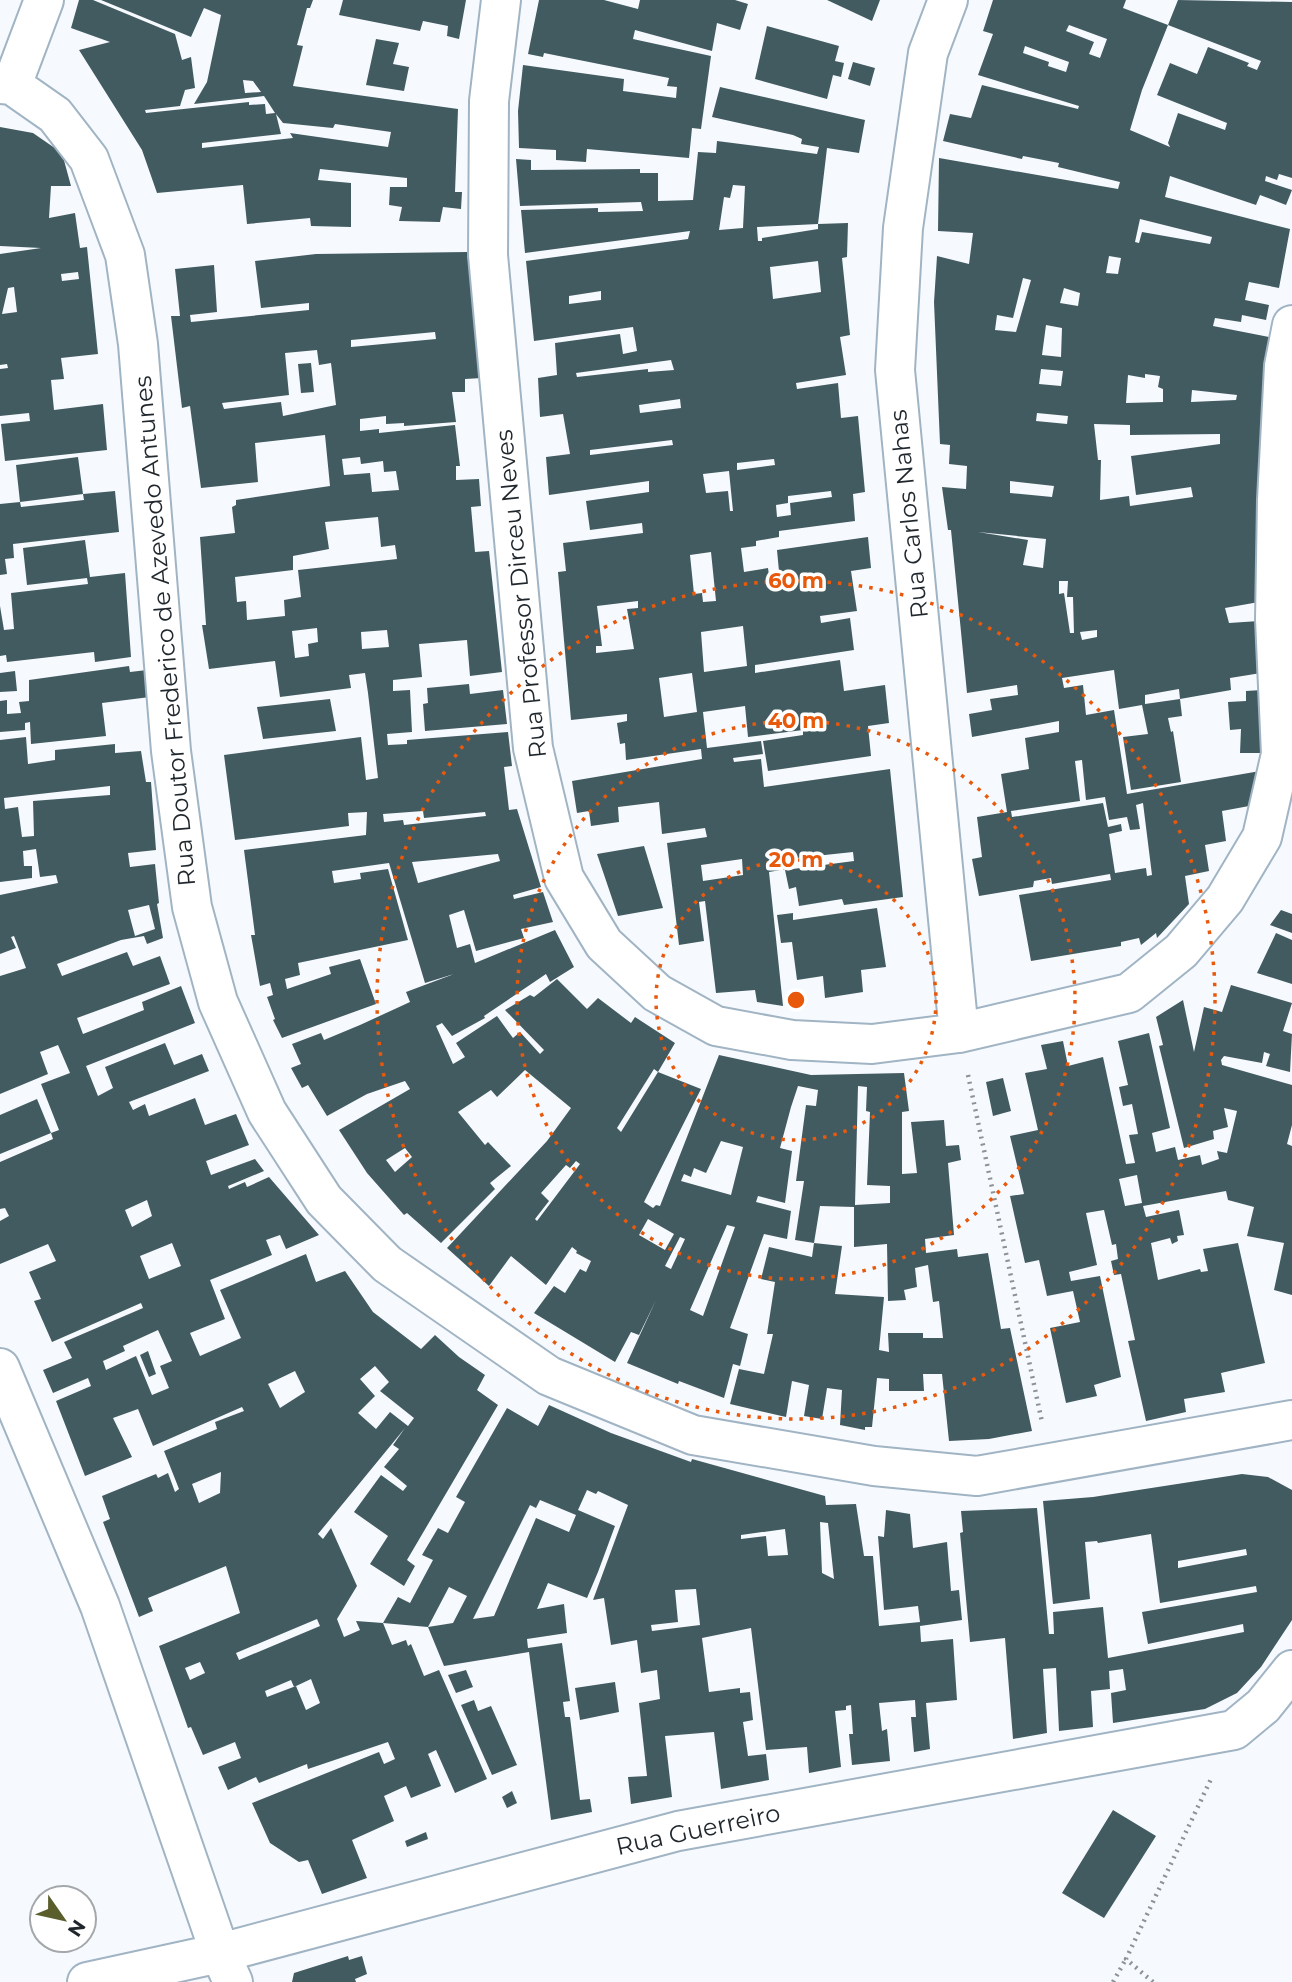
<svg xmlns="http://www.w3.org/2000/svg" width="1292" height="1982" font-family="Montserrat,sans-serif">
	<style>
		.building { fill: #425b61; fill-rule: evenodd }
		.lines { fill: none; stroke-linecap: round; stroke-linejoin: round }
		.minor-casing { stroke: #a1b4c4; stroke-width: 42 }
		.path { stroke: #8c9297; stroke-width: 4.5; stroke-dasharray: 2 5; stroke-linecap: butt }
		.minor { stroke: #fff; stroke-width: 38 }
		.ring { fill: none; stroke: #e8590c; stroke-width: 3.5; stroke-dasharray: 3.5 7 }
		.labels { text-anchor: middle; stroke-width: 7; stroke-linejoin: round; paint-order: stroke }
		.street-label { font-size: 24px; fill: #1f262c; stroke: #fff }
		.centre { fill: #e8590c; stroke: #fff; stroke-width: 3.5 }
		.ring-label { font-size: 21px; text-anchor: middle; font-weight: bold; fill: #e8590c; stroke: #fff; stroke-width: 7; stroke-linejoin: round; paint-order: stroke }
	</style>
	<rect width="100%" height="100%" fill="#f6fafe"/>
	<path class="building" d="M79 0H93L175 34 182 60 191 57 195 88 185 90 180 106 145 110 146 113 249 102V105L265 104 266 114 275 113 264 96 194 104 207 82 221 15 204 8 191 37 101 0H313L310 8H307L297 45 303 46 293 86 458 109 455 192H462L461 209 443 207 440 222 399 221 402 207 389 205 390 187H407V178L320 169 318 180 351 183V227L311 226 310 218 247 224 243 185 157 193 142 150 79 50 110 42 71 28ZM243 80 253 81 261 92 245 93ZM276 114 283 123 333 128 335 124 391 132 388 147 290 133 293 138 202 148V143L281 134Z
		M343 0H466L459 39 447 36 448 26 423 21 420 31 339 15Z
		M539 0H604L638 9 640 0H735L748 4 740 30 717 23 712 51 635 30 633 39 711 56 701 129 692 128 689 158 587 149 586 162 556 160V150L519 148 518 111 523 65 624 79 623 91 676 98 677 87 667 86 669 78 544 53 543 57 528 54Z
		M827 0H880L872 21Z
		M993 0H1126L1123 8 1168 25 1142 90 1130 130 1170 147 1168 143 1178 113 1225 130 1227 123 1157 95 1170 63 1197 74 1208 47 1249 63 1247 66 1257 70 1261 61 1168 25 1178 0 1292 2V178L1279 174 1277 180 1266 176 1265 181 1292 190 1286 205 1260 195 1256 205 1170 176 1165 197 1290 229 1279 288 1249 282 1245 300 1269 305 1266 320 1242 315 1241 322 1215 318 1213 326 1269 337 1268 400H1263L1258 477 1259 520H1256L1259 602 1225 608 1229 623 1259 621 1261 673 1230 678 1231 690 1180 699 1179 689 1145 695V704L1180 699 1182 716 1168 718 1171 732 1173 731 1181 782 1131 790 1123 737 1148 734 1142 705 1119 709 1114 670 1062 678 1064 688 1083 685 1086 715 1114 710 1127 794 1266 770 1260 804 1222 811 1226 841 1205 845 1209 871 1185 876 1189 904 1157 938 1156 933 1141 945 1139 938 1121 942V946L1031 961 1019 895 1111 880 1110 874 1052 884 1051 878 1034 881 1033 887 979 896 972 859 982 857 977 817 1007 812 1001 774 1029 769 1025 738 1059 732V721L972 737 969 714 992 710 990 699 1018 695 1017 685 967 693 951 530H948L942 487 966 489 967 466 949 464 950 445 940 444 934 302 937 256 969 264 973 233 938 231 939 158 1118 189 1120 182 1058 167 1059 163 1023 156 1022 159 943 141 950 114 971 118 982 85 1078 109 1079 106 978 75 993 34 983 31ZM1069 25 1107 39 1100 58 1089 54 1094 42 1066 31ZM1025 46 1069 62 1066 72 1048 66 1049 62 1023 53ZM1140 219 1212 237 1210 244 1142 232 1139 243 1135 242ZM1109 256 1121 258 1118 274 1106 273ZM1023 278 1031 280 1016 332 995 330 997 315 1013 318ZM1064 288 1080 293 1078 306 1060 303ZM1046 325 1062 328 1061 357 1042 355ZM1041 369 1063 371 1061 386 1039 384ZM1145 374 1160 376 1158 387 1163 389V402L1126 403 1128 375 1145 378ZM1192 390 1237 395 1236 400 1191 402ZM1037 413 1068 416 1067 424 1036 421ZM1094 424 1130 425V435L1220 434V444L1131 456 1136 495 1191 487 1193 497 1130 506 1129 496 1100 500 1101 460H1098ZM1010 481 1054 486 1052 497 1010 493ZM978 532 1046 539 1043 568 1023 565 1028 540ZM1059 581H1068L1067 597H1073L1074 633H1070L1064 593 1059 594ZM1097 630V637L1082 640 1080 632ZM1082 760 1086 800 1105 797 1109 820 1127 817 1130 830 1140 829 1136 805 1143 803 1152 875 1147 876 1146 868 1115 873 1109 834 1122 831 1121 824 1108 827 1103 803 1012 817 1011 811 1080 801 1075 761Z
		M767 26 839 46 835 61 844 63 841 77 833 75 827 99 755 79Z
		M376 39 399 43 393 64 409 67 404 91 366 85Z
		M853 62 875 68 870 86 848 79Z
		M720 87 865 120 859 153 827 148 818 224 757 227 758 241H762V238L818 229V224L848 223 847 257 842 258 850 335 840 337 846 375 796 383 797 389 838 383 841 418 858 416 865 492 853 494 855 521 779 531V537L756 541V546L741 548 744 572 768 568 770 583 780 582 777 550 868 537 871 568 851 571 857 611 820 616 821 623 850 618 854 650 755 665V673L840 660 844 691 885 685 889 723 868 726 871 756 768 771 763 741 803 735V730L748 737 745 706 703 712 707 748 761 741 763 754 733 758 734 762 761 759 764 787 890 769 903 897 844 905 842 899 799 906 796 887 789 889 785 870 854 861 853 852 787 859V869L769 872 783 1006 757 1002 755 990 716 993 705 901 699 902 704 941 679 945 667 843 707 837 705 828 662 834 659 802 618 807 619 822 591 826 589 811 577 813 572 781 702 759 701 749 626 760 625 743 620 744 617 723 627 721V714L571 720 558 572 566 571 563 543 643 533 642 523 590 530 586 501 649 492V481L549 495 546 457 570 454 563 414 540 417 538 378 557 375 555 343 620 334 623 354 637 351 633 327 534 341 526 261 688 239 690 231 525 253 521 210 598 208V212L643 211 641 202 520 206 516 159 531 160V170L640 169V173H658V201L693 200 698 152 716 153 717 141 817 154 819 147 801 144 802 139 793 135 712 117ZM733 185 745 186 743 228 719 230 724 197 730 198ZM818 261 821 292 773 299 770 267ZM601 291V300L569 304V296ZM671 360 674 370 648 372V369L577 377 576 373ZM680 399 681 408 640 413 639 405ZM672 440 673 445 590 455V450ZM774 459 775 465 737 470V463ZM729 471 733 511H730L728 491 706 493 703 474ZM831 491 832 497 790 503 791 515 777 517 776 505 788 503V496ZM711 552 716 601 703 602 702 593 694 594 690 555ZM638 601V608L627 609 634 649 596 653V646H602L597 606ZM743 626 747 666 704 672 701 632ZM692 673 697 712 664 717 659 678ZM742 859 743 875 703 881 701 865Z
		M0 127 33 133 62 153 71 186H51L49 218 75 213 80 248 87 247 98 354 61 358 64 379 51 380 54 410 103 404 107 450 5 461 1 424 30 421 29 413 0 416V369L8 368 7 364 0 365V254L41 248 0 246ZM78 272 79 279 62 281 61 274ZM14 287 17 312 2 314 8 288Z
		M467 252 482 378 465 379V392H452L456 422 404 426V423L386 424V416L360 419V431L379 429V433L455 425 460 466H456V480L479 479 481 506 471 507 475 552 489 551 502 672 470 676 467 640 419 644 422 677 393 680V691L410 690 412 732 387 734 388 745 407 744V740L508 732 512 766 504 767 509 810 517 809 541 887 513 895 514 899 543 892 553 922 521 929 524 938 476 951 464 910 449 915 457 948 470 944 475 963 555 930 574 967 550 982 546 974 484 1016 485 1018 452 1036 442 1023 436 1026 453 1064 465 1057 456 1043 497 1016 513 1038 520 1032 540 1054 544 1050 505 1010 530 995 534 997 557 979 587 1009 598 998 631 1023 635 1017 675 1043 658 1072 654 1069 617 1128 621 1132 658 1072 701 1089 644 1202 653 1208 656 1205 660 1206 719 1055 811 1075 904 1073 909 1111 902 1112V1174L917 1173 911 1122 944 1120 946 1146 959 1145 961 1160 948 1163 954 1235 925 1239 926 1253 957 1249 958 1257 988 1253 1001 1329 1010 1328 1032 1431 989 1439 949 1441 942 1374H923L924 1391H889V1379L877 1378 872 1427H865V1430L840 1425 842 1390 827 1388 822 1419 804 1416 809 1385 792 1381 786 1417 730 1404 739 1369 764 1374 773 1334H767L775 1282 761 1279 769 1247 812 1257 814 1243 842 1246 835 1294 884 1297 879 1350 889 1352 888 1333H923V1338H943L939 1301 933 1302 928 1265 915 1268 917 1287 904 1290 906 1300 888 1301 887 1244 854 1247V1207L820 1206 814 1243 795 1240 804 1181H796L806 1105 816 1106 818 1090 798 1086 791 1107 780 1148 792 1151 785 1203 758 1196 756 1202 791 1211 787 1239 764 1234 730 1328 748 1334 740 1366 733 1364 724 1398 679 1381 678 1384 627 1363 656 1300 639 1335 631 1332 615 1362 534 1313 554 1286 565 1293 580 1269 586 1272 591 1261 576 1253 577 1251 572 1247 546 1285 511 1256 489 1286 447 1248 547 1141 571 1108 525 1070 497 1097 491 1090 458 1112 485 1145 488 1142 511 1166 490 1183 495 1189 441 1243 407 1213 404 1215 367 1173 339 1130 410 1089 405 1081 367 1094 327 1116 308 1085 302 1088 291 1068 301 1064 292 1044 321 1033 324 1040 360 1025 410 1002 406 992 454 974 425 983 389 863 332 871 334 883 361 879 360 873 388 869 408 940 298 963 300 975 285 979 287 989 331 974 329 967 360 959 376 1004 282 1038 273 1020 275 1019 267 997 273 995 270 983 260 986 251 935H255L244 850 366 835 367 812 348 813 349 826 235 840 224 755 361 737 366 780 378 778 368 693 365 673 349 675 351 688 280 697 275 661 209 669 202 625H206L200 537 235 533 232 507 236 505V500L330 486 325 435 255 443 258 482 201 488 190 406 182 408 171 316H180L175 269 214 265 217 312 190 315 191 322 309 310V303L261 308 255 261 316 254ZM435 332 436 339 351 347V340ZM317 350 319 365 331 363 336 405 283 416 281 402 224 409 222 403 289 395 285 353ZM360 457 361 464 383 461 384 472 396 471 399 490 372 492 370 473 344 475 342 459ZM378 517 381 547 395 545 397 559 298 570 301 597 284 600 285 616 247 620 246 601 237 602 235 577 293 570V556L329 549 325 522ZM317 628 318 642 308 644 309 656 295 658 292 631ZM387 630 389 647 362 649 361 632ZM423 811 424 818 485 812 486 816 404 825 403 820 384 822 383 814ZM498 854 500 861 418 883 412 862ZM858 1086 867 1087 866 1111 870 1112 867 1185 890 1186V1203L855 1205ZM721 1141 743 1147 731 1195 681 1181 684 1174 691 1177 694 1168 706 1173ZM405 1148 412 1157 395 1172 386 1160ZM576 1161 580 1164 537 1221 535 1219 549 1201 541 1193 566 1165 570 1168ZM648 1219 674 1234 665 1250 639 1235ZM727 1225 735 1227 703 1316 690 1310ZM680 1237 685 1239 671 1269 665 1266Z
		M311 363 314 392 301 393 298 364Z
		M78 457 83 494 115 491 119 532 13 544 14 558 5 559 7 574 0 575V504L20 502 21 507 84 500 83 494 20 502 16 465Z
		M85 540 90 577 125 573 131 657 95 662 94 652 7 662 6 655 0 656V606L4 630 14 629 11 593 88 584 87 578 27 585 23 548Z
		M129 666 130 672 147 670 150 697 102 703 106 736 31 744 30 722 25 723V730L0 732V701L7 700V714L21 713 19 702 29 701V680Z
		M15 671 17 691 0 692V673Z
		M469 684 470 694 503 690 507 724 425 731 423 704 428 703 427 688Z
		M1262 690 1261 753H1240L1241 729 1230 730 1228 702 1246 701V691Z
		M330 699 336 731 263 739 257 707Z
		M26 737 28 764 55 760V750L115 744V753L141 751 146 782H151L156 850 128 853 130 867 155 864 159 903 157 904 163 938 147 944 144 936 121 940 57 964 62 976 127 952 133 966 160 956 170 984 77 1018 83 1034 144 1010 142 1002 181 986 195 1023 86 1066 98 1096 113 1088 105 1067 165 1043 174 1065 202 1054 209 1071 129 1102 133 1110 145 1104 149 1116 195 1098 205 1125 236 1114 249 1145 206 1161 211 1175 255 1159 264 1171 228 1186 229 1189 245 1182 247 1187 269 1177 319 1235 286 1249 280 1235 266 1240 272 1255 210 1280 225 1319 190 1333 200 1356 241 1338 220 1290 306 1254 316 1282 345 1271 373 1312 421 1349 435 1335 459 1357 485 1375 477 1390 498 1405 407 1560 415 1566 404 1586 370 1564 388 1536 354 1512 381 1475 403 1491 407 1486 384 1467 399 1449 393 1445 405 1428 318 1534 323 1539 331 1528 357 1586 337 1619 344 1637 360 1630 356 1621 383 1623 392 1645 406 1640 408 1646 411 1644 424 1676 439 1670 487 1779 455 1793 436 1750 428 1754 441 1786 411 1798 406 1786 384 1796 394 1821 352 1840 367 1878 322 1894 308 1860 299 1862 270 1843 252 1803 379 1752 384 1764 395 1759 388 1742 308 1769 307 1764 259 1783 256 1777 228 1790 218 1767 241 1758 235 1742 203 1755 191 1727 188 1728 159 1646 240 1613 226 1566 148 1598 153 1611 139 1617 103 1522 110 1519 102 1496 156 1474 158 1478 168 1473 175 1492 179 1489 164 1451 217 1429 215 1422 244 1411 242 1407 153 1446 138 1409 113 1418 132 1457 85 1476 56 1401 91 1386 88 1378 53 1393 43 1370 72 1358 64 1342 143 1308 141 1303 52 1342 34 1301 41 1299 29 1272 56 1261 48 1244 0 1264V1221L9 1216 5 1208 0 1209V1162L53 1139 51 1133 59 1130 41 1084 70 1073 58 1045 40 1052 48 1074 0 1094V976L26 968 14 936 11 937 16 948 0 954V895L58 883 56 875 40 877 36 849 23 851 24 866H32V878L0 882V740ZM110 786V795L33 801 34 836 22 837 18 807 5 809 4 798ZM149 905 155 929 135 936 128 910ZM147 1200 152 1216 132 1227 125 1210ZM172 1243 181 1266 149 1279 140 1256ZM158 1330 172 1361 160 1366 169 1388 152 1395 136 1356 106 1370 103 1361 125 1351 123 1346ZM375 1366 389 1382 380 1391 414 1418 408 1426 390 1412 376 1429 358 1413 375 1396 360 1379ZM295 1371 305 1392 280 1408 268 1384ZM221 1472 220 1493 199 1503 192 1484ZM317 1619 320 1626 239 1660 236 1653ZM200 1662 205 1673 190 1680 185 1668ZM311 1679 320 1703 306 1710 296 1686 267 1697 265 1691 291 1680 294 1687Z
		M644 846 663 908 618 916 597 854Z
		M877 908 886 967 861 970 863 992 825 998 823 976 797 980 792 942 781 943 777 915 793 913V920Z
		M1281 910 1292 914V933L1270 925Z
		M1276 933 1292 940V984L1257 973Z
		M1231 985 1292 1003 1283 1031 1292 1034 1290 1072 1266 1066 1270 1054 1264 1052 1262 1063 1224 1056 1221 1060 1222 1065 1292 1085V1125L1287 1144 1292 1146V1295L1274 1290 1284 1243 1247 1236 1254 1207 1228 1200 1226 1191 1143 1206 1146 1217 1179 1210 1184 1235 1177 1236 1178 1241 1172 1244 1170 1238 1151 1243 1158 1280 1200 1269 1201 1272 1208 1271 1203 1249 1238 1243 1265 1363 1221 1373 1225 1392 1184 1399 1186 1412 1146 1421 1128 1341 1135 1340 1121 1274 1114 1275 1111 1261 1118 1259 1116 1244 1112 1245 1104 1210 1086 1213 1097 1265 1069 1272 1071 1281 1100 1276 1121 1377 1094 1385 1097 1396 1066 1403 1050 1328 1080 1322 1073 1291 1047 1296 1039 1260 1025 1263 1010 1196 1024 1194 1010 1136 1038 1130 1025 1073 1047 1069 1041 1045 1063 1041 1068 1066 1103 1057 1126 1164 1135 1163 1129 1135 1138 1134 1132 1104 1123 1106 1119 1087 1128 1085 1118 1041 1149 1033 1170 1128 1152 1133 1156 1152 1175 1147 1178 1160 1200 1155 1202 1165 1219 1159 1217 1151 1227 1153 1237 1111 1224 1108 1228 1127 1213 1131 1214 1139 1184 1148 1159 1046 1163 1045 1156 1017 1183 1000 1194 1052 1204 1007 1222 1012ZM1137 1175 1142 1203 1125 1206 1119 1179Z
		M1003 1078 1011 1111 993 1116 986 1082Z
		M37 1099 51 1133 0 1154V1115Z
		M148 1351 156 1374 149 1377 140 1355Z
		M549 1405 611 1433 691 1462 692 1459 825 1496 826 1505 856 1504 864 1556H873L879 1626 920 1622 918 1606 884 1610 878 1536 884 1537 886 1510 910 1514 913 1548 947 1542 951 1591 959 1590 962 1620 920 1626 921 1642 953 1639 957 1700 926 1703 930 1749 914 1752 911 1717H916L915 1700 879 1703 882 1731 887 1729 890 1761 852 1765 849 1734H853L851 1705 846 1706V1710L835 1711 841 1767 809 1773 807 1747 766 1750 751 1628 702 1638 709 1692 740 1688V1693L750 1692 753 1720 743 1722 748 1756 766 1754 769 1780 721 1789 714 1732 665 1736 672 1797 631 1804 628 1777 647 1776 639 1703 660 1699 657 1670 641 1673 637 1640 611 1645 604 1598 593 1600 628 1505 598 1491 596 1494 587 1490 578 1510 615 1526 598 1572 587 1598 548 1583 537 1609 564 1604 567 1633 527 1639 528 1648 562 1643 570 1701 563 1702 565 1717H570L580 1800 590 1799 592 1812 551 1820 529 1652 444 1666 428 1627 453 1623 467 1596 449 1587 428 1627 383 1623 398 1597 410 1603 433 1560 422 1555 438 1528 448 1533 465 1502 456 1497 507 1408 538 1426ZM540 1500 576 1515 569 1532 536 1518 494 1616 473 1619 530 1505 536 1508ZM820 1522 828 1523 834 1579 822 1573ZM785 1529 788 1555 768 1556 766 1536 741 1539V1535ZM696 1589 700 1625 652 1631 651 1625 678 1622 675 1590Z
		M1242 1474 1268 1477 1292 1490V1620L1261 1667 1237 1693 1205 1709 1113 1723 1111 1693 1126 1690 1123 1669 1109 1671 1110 1689 1091 1691 1093 1727 1059 1731 1056 1668 1043 1669 1047 1733 1013 1739 1005 1638 970 1642 960 1533 963 1532 961 1511 1037 1508 1049 1634H1054L1053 1612 1103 1607 1108 1658 1244 1632 1243 1624 1148 1644 1142 1612 1257 1592 1256 1586 1160 1603 1151 1534 1098 1543 1097 1541 1085 1542 1090 1599 1053 1604 1043 1501 1093 1497ZM1246 1549 1247 1555 1178 1568V1561Z
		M466 1670 473 1687 456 1693 448 1675Z
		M615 1682 619 1712 580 1720 575 1688Z
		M474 1700 478 1711 491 1706 517 1765 492 1775 461 1705Z
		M512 1791 517 1803 507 1808 502 1797Z
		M1113 1810 1156 1836 1104 1918 1062 1893Z
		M426 1832 428 1839 407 1847 405 1841Z
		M348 1956 349 1960 362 1956 367 1974 355 1979 356 1982H292L294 1973Z"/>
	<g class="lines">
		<defs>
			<path id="minor" d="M501 0 489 101 488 255 533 748 564 878 604 944 657 993 716 1026 792 1040 872 1044 959 1033 1129 993 1181 951 1225 899 1262 837 1281 754 1275 619 1277 500 1284 366 1292 325
				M948 0 928 53 903 228 895 370 959 1033
				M0 84 12 85 55 115 89 159 125 255 138 344 171 751 192 907 218 1002 267 1112 324 1200 387 1264 549 1376 693 1435 874 1466 977 1476 1292 1420
				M12 85 44 0
				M0 1368 100 1606 220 1953 233 1982
				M87 1982 220 1953 678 1831 1234 1730 1263 1706 1292 1670"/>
		</defs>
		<use href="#minor" class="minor-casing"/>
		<path class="path" d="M968 1075 1042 1422
			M1113 1982 1126 1959
			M1153 1982 1126 1959 1211 1779"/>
		<use href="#minor" class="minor"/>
	</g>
	<g class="ring">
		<circle cx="796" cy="1000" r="140"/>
		<circle cx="796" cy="1000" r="279"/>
		<circle cx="796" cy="1000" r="419"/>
	</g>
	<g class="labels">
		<g class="street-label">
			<text transform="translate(909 514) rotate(-96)" y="8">Rua Carlos Nahas</text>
			<text transform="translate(521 594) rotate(-96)" y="8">Rua Professor Dirceu Neves</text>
			<text transform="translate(165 631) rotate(-95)" y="8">Rua Doutor Frederico de Azevedo Antunes</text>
			<text transform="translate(698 1830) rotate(-12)" y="8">Rua Guerreiro</text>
		</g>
	</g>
	<circle cx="796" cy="1000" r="10" class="centre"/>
	<g class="ring-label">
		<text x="796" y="588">60 m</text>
		<text x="796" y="728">40 m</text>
		<text x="796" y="867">20 m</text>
	</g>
	<g transform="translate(63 1919) rotate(124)"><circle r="33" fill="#ffffff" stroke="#a5a8ab" stroke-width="2"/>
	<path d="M0-5L12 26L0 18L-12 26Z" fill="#5a5e2c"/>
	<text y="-10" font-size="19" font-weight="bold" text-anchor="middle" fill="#1f262c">N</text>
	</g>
</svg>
